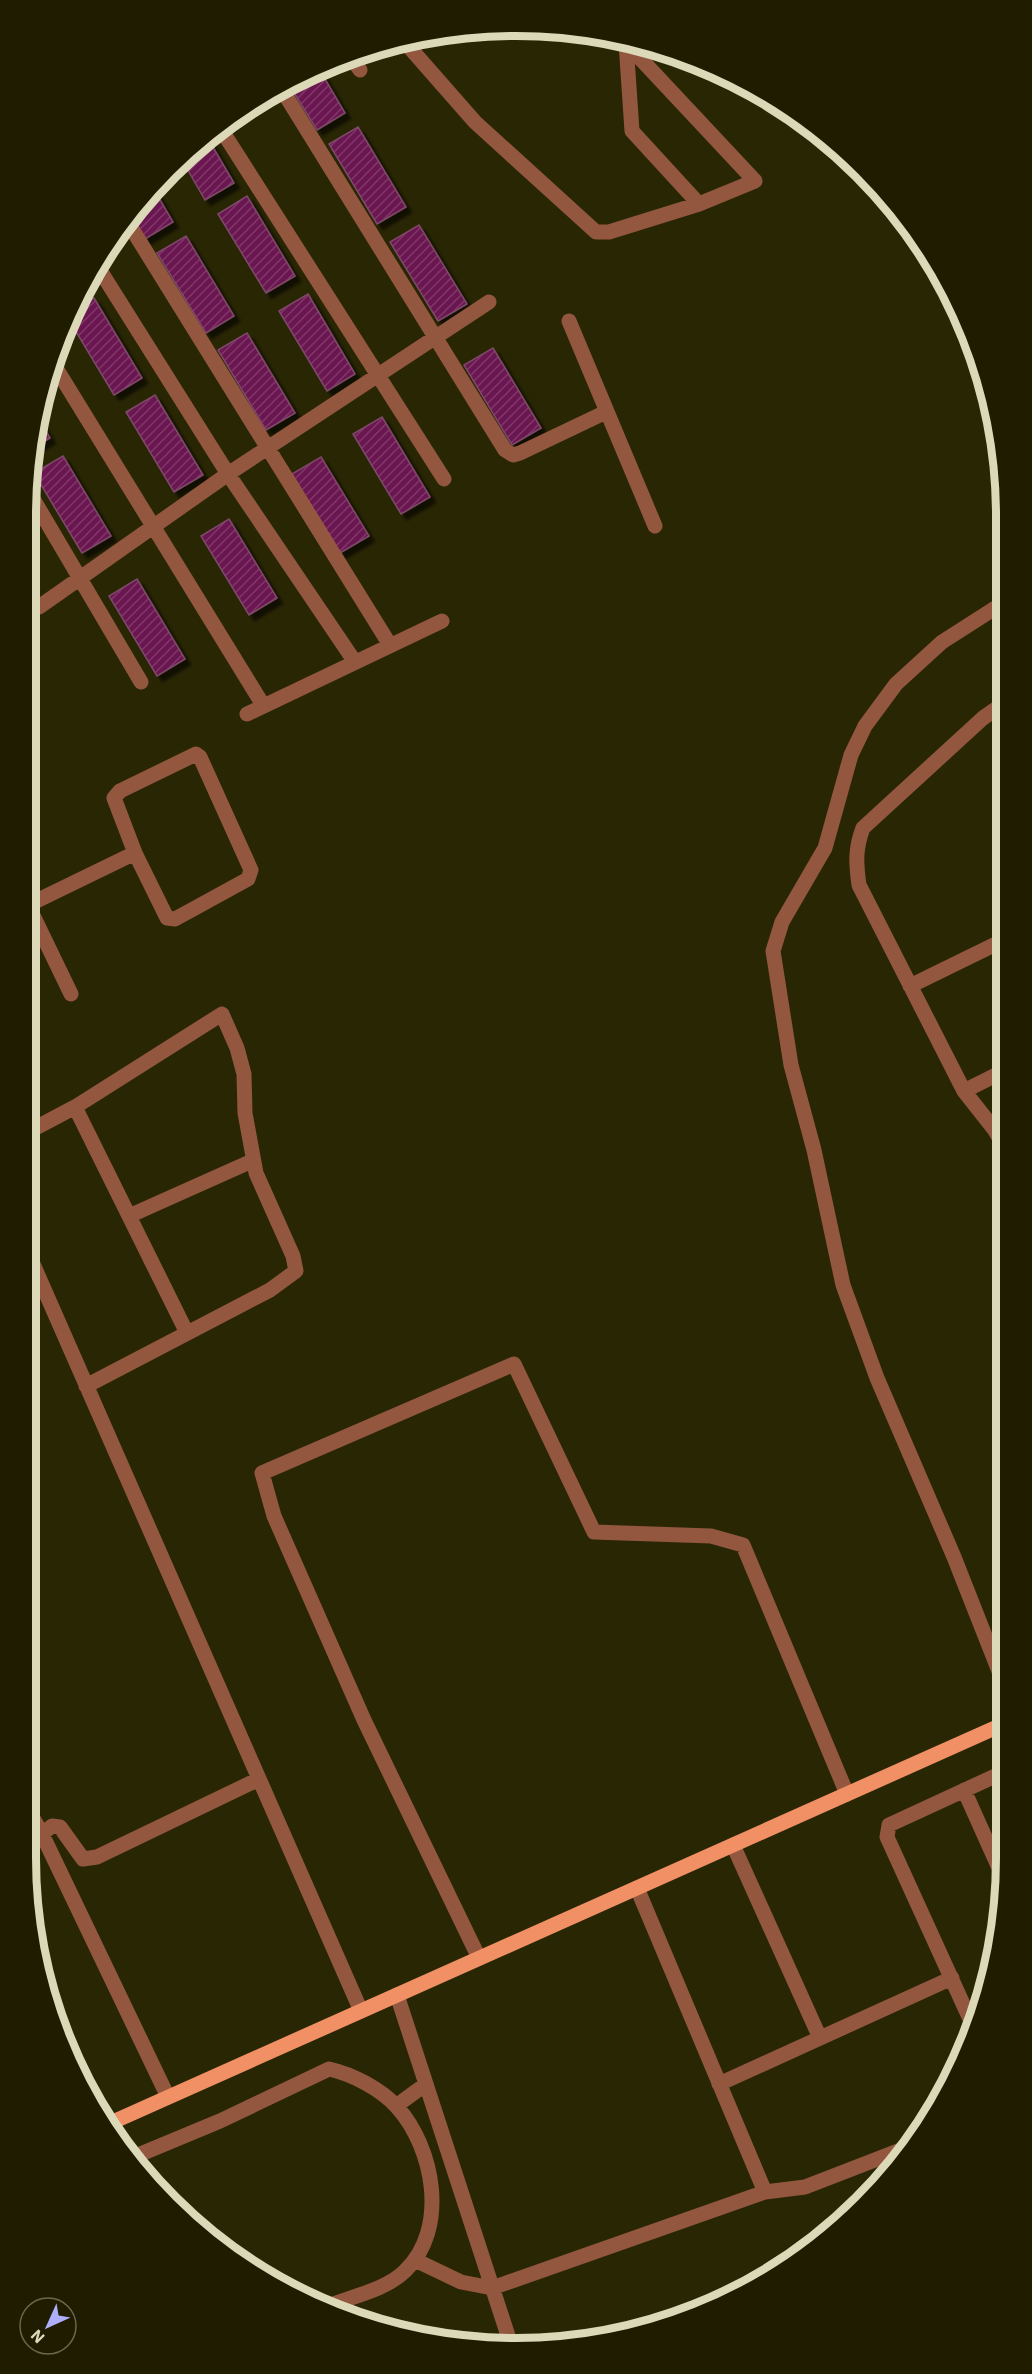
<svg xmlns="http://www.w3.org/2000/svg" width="1032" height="2374" font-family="'IBM Plex Sans',sans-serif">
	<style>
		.building { fill: url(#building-hatch); stroke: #7e4969; stroke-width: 1.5; filter: url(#shadow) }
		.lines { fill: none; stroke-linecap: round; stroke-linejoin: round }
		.minor { stroke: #92573e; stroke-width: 15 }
		.major { stroke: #f18f65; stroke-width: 15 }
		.rim { fill: none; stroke: #dcd9b9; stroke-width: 8 }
	</style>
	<defs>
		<pattern id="building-hatch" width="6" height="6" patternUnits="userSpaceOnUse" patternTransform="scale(1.5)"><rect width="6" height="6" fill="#6b1651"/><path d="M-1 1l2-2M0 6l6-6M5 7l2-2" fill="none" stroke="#803768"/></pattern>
		<filter id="shadow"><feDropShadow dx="5.5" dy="5.5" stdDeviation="1.5" flood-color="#0009"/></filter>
	</defs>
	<rect width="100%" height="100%" fill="#292604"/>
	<path class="building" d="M319 69 345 113 317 130 288 83Z
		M358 127 406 207 377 224 329 144Z
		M207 137 234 183 205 200 182 160Z
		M153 188 173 222 145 239 131 216Z
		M247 196 295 276 266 293 218 214Z
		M419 225 467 304 438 321 390 242Z
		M186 236 234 316 206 333 157 253Z
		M308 294 355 374 327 391 279 311Z
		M94 298 142 378 114 395 69 320 73 311Z
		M247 333 295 413 266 430 218 350Z
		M493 348 541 428 512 445 464 365Z
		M155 395 203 475 174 492 126 412Z
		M382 417 430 497 401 514 353 434Z
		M41 423 50 438 37 446Z
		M63 456 111 536 82 553 34 473Z
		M321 457 369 536 340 553 292 474Z
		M229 519 277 598 249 615 201 536Z
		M137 579 185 659 157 676 109 596Z"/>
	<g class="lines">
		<path class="minor" d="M403 40 475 122 596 232H609L699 204 755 181 623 40
			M626 43 632 131 699 204
			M351 57 360 70
			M281 88 505 450 513 455 520 453 606 412
			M219 126 444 479
			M127 221 390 645
			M96 264 228 474 355 662
			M569 321 655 526
			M51 360 263 705
			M29 492 141 682
			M1003 603 942 642 896 684 865 726 851 755 825 848 782 922 773 951 791 1065 814 1150 843 1285 877 1378 954 1557 1006 1689
			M39 607 228 474 489 302
			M1003 704 983 718 863 828C855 849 856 863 859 885L964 1091 994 1129 1004 1146
			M247 714 442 621
			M196 754 200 757 251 870 248 879 175 919 167 918 135 853 114 798 120 791Z
			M28 905 71 994
			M26 906 135 853
			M910 986 1004 940
			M964 1091 1004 1071
			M75 1107 187 1333
			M26 1133 75 1107 222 1014 237 1048 244 1074 245 1113 256 1173 293 1256 296 1271 270 1290 86 1386
			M129 1216 252 1161
			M26 1248 361 2011
			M964 1790 1003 1877
			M26 1801 30 1781 26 1761
			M26 1806 42 1834 168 2097
			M42 1834 52 1826 60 1827 83 1859 97 1857 259 1779
			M733 1845 820 2038
			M637 1888 765 2192
			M479 1958 364 1720 274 1516 262 1473 514 1364 594 1532 711 1536 743 1545 847 1794
			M397 1995 512 2348
			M974 2028 887 1837 889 1825 1006 1771
			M719 2084 952 1978
			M396 2106 426 2084
			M131 2158 220 2121 329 2069C352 2074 381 2089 397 2107 434 2148 449 2229 405 2271 387 2289 354 2296 330 2305
			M415 2260 461 2282 492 2288 765 2192 805 2187 911 2146"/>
		<path class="major" d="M106 2125 1006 1723"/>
	</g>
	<path d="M0 0H1032V2374H0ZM516 36H516A480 480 0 0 1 996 516V1858A480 480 0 0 1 516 2338H516A480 480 0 0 1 36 1858V516A480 480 0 0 1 516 36Z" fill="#201c00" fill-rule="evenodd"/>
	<path class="rim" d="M516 36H516A480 480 0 0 1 996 516V1858A480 480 0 0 1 516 2338H516A480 480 0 0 1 36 1858V516A480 480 0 0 1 516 36Z"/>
	<g transform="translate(48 2326) rotate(225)"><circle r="28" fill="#201c00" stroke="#6b684a" stroke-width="1.5"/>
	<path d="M0-4.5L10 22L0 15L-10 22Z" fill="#aeaefb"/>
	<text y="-9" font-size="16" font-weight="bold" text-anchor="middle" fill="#dcd9b9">N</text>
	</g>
</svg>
